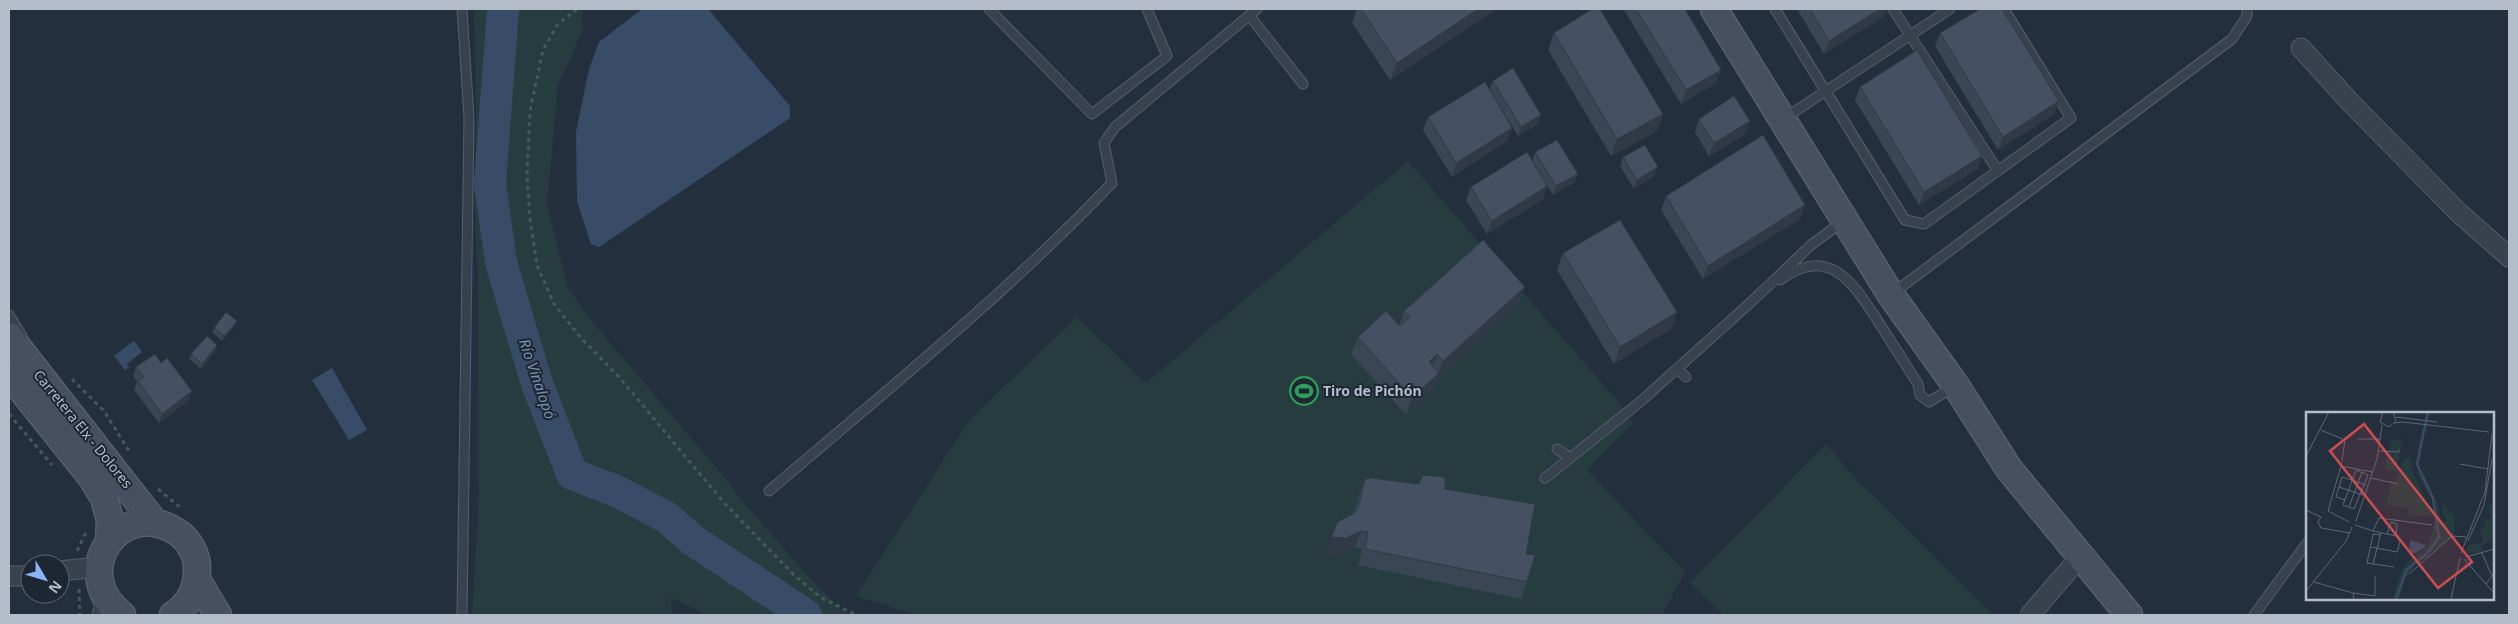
<svg xmlns="http://www.w3.org/2000/svg" width="2518" height="624" font-family="'Noto Sans',sans-serif">
	<style>
		.green { fill: #263c3f }
		.water { fill: #394c67 }
		.lines { fill: none; stroke-linecap: round; stroke-linejoin: round }
		.river { stroke: #394c67; stroke-width: 32 }
		.service-casing { stroke: #565f6c; stroke-width: 11 }
		.minor-casing { stroke: #565f6c; stroke-width: 21 }
		.secondary-casing { stroke: #565f6c; stroke-width: 29 }
		.path { stroke: #44595c; stroke-width: 3; stroke-dasharray: 4 4; stroke-linecap: butt }
		.service { stroke: #38414e; stroke-width: 9 }
		.minor { stroke: #38414e; stroke-width: 19 }
		.secondary { stroke: #465061; stroke-width: 26 }
		.wall { fill: #3b4654 }
		.shaded-wall { fill: #303945 }
		.building { fill: #455162; stroke: #303945 }
		.labels { text-anchor: middle; stroke-width: 4; stroke-linejoin: round; paint-order: stroke }
		.poi-label { font-size: 14px; font-weight: bold; fill: #b4bcc9; stroke: #1d2633; text-anchor: start }
		.street-label { font-size: 14px; fill: #b4bcc9; stroke: #1d2633 }
		.water-label { font-size: 15px; font-style: italic; fill: #7c92b1; stroke: #1d2633 }
		.inset-river { fill: none; stroke: #394c67; stroke-width: 2.5 }
		.inset-road { fill: none; stroke: #5e6776; stroke-width: 1 }
		.view { fill: #ce4d50; fill-opacity: 0.15; stroke: #ce4d50; stroke-width: 2.5 }
		.inset-edge { fill: none; stroke: #b4bcc9; stroke-width: 2.5 }
	</style>
	<rect width="100%" height="100%" fill="#242f3e"/>
	<path class="green" d="M474 9H582L583 29 558 86 547 204 568 288 594 324 722 474 743 502 818 587 847 615H708L671 598 673 615H472L479 498 478 283 474 192 476 112Z
		M1408 161 1617 400 1633 422 1587 470 1685 572 1662 615H916L856 596 970 419 1077 317 1146 383Z
		M1826 444 1857 480 1994 615H1724L1690 583Z"/>
	<path class="water" d="M642 9H708L790 106V118L599 247 591 244 577 201 576 132 589 69 599 42Z
		M134 341 142 352 127 364 129 367 125 370 114 356Z
		M332 368 367 430 349 440 312 380Z"/>
	<g class="lines">
		<path class="river" d="M503 9 490 184 501 262 536 381 572 474 616 491 666 517 694 541 806 615"/>
		<defs>
			<path id="service" d="M462 9 469 118 462 615
				M989 9 1092 114 1167 56 1147 9
				M1775 9 1905 220 1924 224 2071 118 2004 9
				M1893 9 1998 171
				M1249 15 1303 84
				M1794 112 1950 9
				M1780 280C1831 242 1856 287 1881 326 1893 345 1906 365 1918 384L1920 395 1929 402 1953 387
				M1892 294 2232 39 2247 16V9
				M9 315 22 336
				M1677 369 1686 377
				M1557 449 1570 458
				M1545 478 1640 402 1750 303 1811 245 1842 222
				M769 491C886 391 1006 294 1112 183L1104 143 1115 127 1257 9
				M97 615 102 597
				M2254 615 2307 543"/>
			<path id="minor" d="M2301 48 2349 101 2459 213 2509 257
				M60 571 98 567
				M9 576H30
				M2030 615 2080 557"/>
			<path id="secondary" d="M1714 9 1891 295 1956 386 2009 469 2129 615
				M9 336 155 523
				M9 374 92 478 104 498 110 520 109 541
				M197 580 218 615
				M122 615C66 571 123 493 180 534 189 541 197 555 197 567 198 587 190 604 173 615"/>
		</defs>
		<use href="#service" class="service-casing"/>
		<use href="#minor" class="minor-casing"/>
		<use href="#secondary" class="secondary-casing"/>
		<path class="path" d="M577 9 558 24 543 50 530 111 527 176 530 219 537 265 554 304 580 337 620 378 725 504 793 574 820 597 856 615
			M72 379 104 411 131 454
			M9 414 52 465
			M158 489 182 509
			M77 551 87 530
			M79 589 80 615"/>
		<use href="#service" class="service"/>
		<use href="#minor" class="minor"/>
		<use href="#secondary" class="secondary"/>
	</g>
	<path class="wall" d="M1357 9H1497L1390 80 1352 23Z
		M1624 9H1685L1721 70 1716 83 1681 104 1624 10Z
		M1797 9H1886L1883 17 1824 54Z
		M1554 33 1663 114 1657 131 1611 156 1548 50Z
		M1940 33 2059 101 2054 114 1998 150 1935 46Z
		M1493 81 1538 124 1518 136 1497 102 1512 128 1507 141 1452 177 1423 130 1428 117 1490 89Z
		M1860 87 1982 156 1977 169 1919 205 1855 100Z
		M1699 119 1750 121 1745 134 1709 156 1695 132Z
		M1535 152 1578 174 1574 183 1553 195 1547 186 1543 199 1487 234 1466 200 1471 187 1532 161Z
		M1623 157 1654 176 1634 189 1620 166Z
		M1666 196 1800 219 1703 279 1661 210Z
		M1563 253 1677 312 1671 329 1614 364 1557 270Z
		M1519 304 1438 377 1433 390 1406 415 1351 354 1358 337 1399 326 1404 311Z
		M237 321 235 326 222 341 212 332 214 328Z
		M216 350 201 369 189 359 191 354Z
		M161 363 192 391 189 400 159 423 134 390 137 382 133 376 136 367Z
		M1365 479 1445 489 1526 554 1527 582 1521 599 1358 565 1362 549 1355 547 1340 555 1325 554 1354 513 1359 496Z"/>
	<path class="shaded-wall" d="M1478 9H1497L1390 80 1397 63Z
		M1880 9H1886L1883 17 1824 54 1829 41Z
		M1721 70 1716 83 1681 104 1686 90Z
		M2059 101 2054 114 1998 150 2003 137Z
		M1663 114 1657 131 1611 156 1617 139Z
		M1541 115 1538 124 1518 136 1521 127Z
		M1750 121 1745 134 1709 156 1714 143Z
		M1512 128 1507 141 1452 177 1456 163Z
		M1982 156 1977 169 1919 205 1924 192Z
		M1658 167 1654 176 1634 189 1637 180Z
		M1578 174 1574 183 1553 195 1556 186Z
		M1547 186 1543 199 1487 234 1492 221Z
		M1805 205 1800 219 1703 279 1708 266Z
		M1525 287 1519 304 1438 377 1433 390 1406 415 1412 398 1438 374 1443 361Z
		M1677 312 1671 329 1614 364 1620 347Z
		M237 321 235 326 222 341 224 336Z
		M217 345 216 350 201 369 202 364Z
		M1437 354 1431 371 1429 362Z
		M192 391 189 400 159 423 162 414Z
		M1361 531 1355 547 1340 555 1325 554 1331 537Z"/>
	<path class="building" d="M1361 9H1478L1397 63Z
		M1592 9H1600L1663 114 1617 139 1554 33Z
		M1636 9H1685L1721 70 1686 90Z
		M1810 9H1880L1829 41Z
		M1980 9H2002L2059 101 2003 137 1940 33Z
		M1917 50 1982 156 1924 192 1860 87Z
		M1513 68 1541 115 1521 127 1493 81Z
		M1485 82 1512 128 1456 163 1428 117Z
		M1734 96 1750 121 1714 143 1699 119Z
		M1763 135 1805 205 1708 266 1666 196Z
		M1557 140 1578 174 1556 186 1535 152Z
		M1645 145 1658 167 1637 180 1623 157Z
		M1527 152 1547 186 1492 221 1471 187Z
		M1620 220 1677 312 1620 347 1563 253Z
		M1483 240 1525 287 1443 361 1437 354 1429 362 1439 373 1412 398 1358 337 1386 311 1400 326 1410 317 1404 311Z
		M226 312 237 321 224 336 214 328Z
		M207 336 217 345 202 364 191 354Z
		M155 354 161 363 167 358 192 391 162 414 138 381 144 377 136 367Z
		M1423 475 1445 477V489L1535 504 1526 554 1535 555 1527 582 1365 549 1368 532 1361 531 1346 538 1331 537 1338 522 1354 513 1358 508 1365 479 1372 478 1419 484Z"/>
	<defs>
		<symbol id="stadium-ring" viewBox="-11 -11 22 22"><circle r="9.5" fill="#1d2633" stroke="#2e9e5b" stroke-width="1.5"/><path d="M0-5a6.5 5 0 1 0 0 10a6.5 5 0 1 0 0-10ZM-3.5-1.8h7v3.6h-7Z" fill="#2e9e5b"/></symbol>
	</defs>
	<g fill-rule="evenodd">
		<use href="#stadium-ring" x="1288" y="375" width="32" height="32"/>
	</g>
	<g class="labels">
		<g class="poi-label">
			<text x="1323" y="396">Tiro de Pichón</text>
		</g>
		<g class="street-label">
			<text transform="translate(83 429) rotate(51)" y="5">Carretera Elx - Dolores</text>
		</g>
		<g class="water-label">
			<text transform="translate(537 379) rotate(71)" y="5">Río Vinalopó</text>
		</g>
	</g>
	<g transform="translate(2306 412)">
		<rect width="188" height="188" fill="#242f3e"/>
		<path d="M96 27 91 59 78 58 85 29ZM113 27 117 28 113 57 132 92 136 114 140 108 135 97 138 92 148 104V123L109 153 98 168 93 187H86L96 158 106 146 123 133 129 107 126 87 111 62ZM104 45 108 63 128 104H103V97L80 93 85 69H89L98 47ZM187 92V126L176 134 177 139 163 142 160 138 163 133 177 130 174 117 179 115 178 108 185 107 183 93Z" fill="#263c3f"/>
		<path d="M104 128 119 133 120 134 110 141H103Z" fill="#394c67"/>
		<path class="inset-river" d="M90 187 101 157 121 142 133 125 127 86 111 52 122 0"/>
		<path class="inset-road" d="M77 0 74 10 83 15 90 9 87 0M90 5 131 10M89 11 97 10 183 20M15 18 39 28 36 49M52 27H74M73 39 93 40V37M0 44 23 0M154 52 182 57M50 58 62 63 48 97 37 93ZM65 66 92 72M33 75 57 83M39 88 30 85 36 65 60 73M43 95 56 60M0 98 15 105 12 110 15 116 44 121M50 109 71 47 76 13M43 110 22 99 35 54 66 60M49 113 67 119 73 106 126 113M75 121 67 152 88 155M81 122 85 110 91 112 90 124M162 129 178 93 186 47M65 135 91 140 94 130 90 124 67 119M155 141 179 80 186 22M176 141 186 164 180 172M160 145 188 137M158 147 188 181M67 152 61 151 67 122 74 123M103 162 146 124 160 125M8 170 47 181 48 187M0 179 40 129 46 115M47 181 69 184V164M145 187 154 146"/>
		<path class="view" d="M58 12 166 150 132 176 24 39Z"/>
		<rect width="188" height="188" class="inset-edge"/>
	</g>
	<rect width="2518" height="624" fill="none" stroke="#b4bcc9" stroke-width="20"/>
	<g transform="translate(45 579) rotate(128)"><circle r="24" fill="#1d2633" stroke="#59626f"/>
	<path d="M0-4L9 19L0 12L-9 19Z" fill="#8ab4f8"/>
	<text y="-8" font-size="14" font-weight="bold" text-anchor="middle" fill="#b4bcc9">N</text>
	</g>
</svg>
